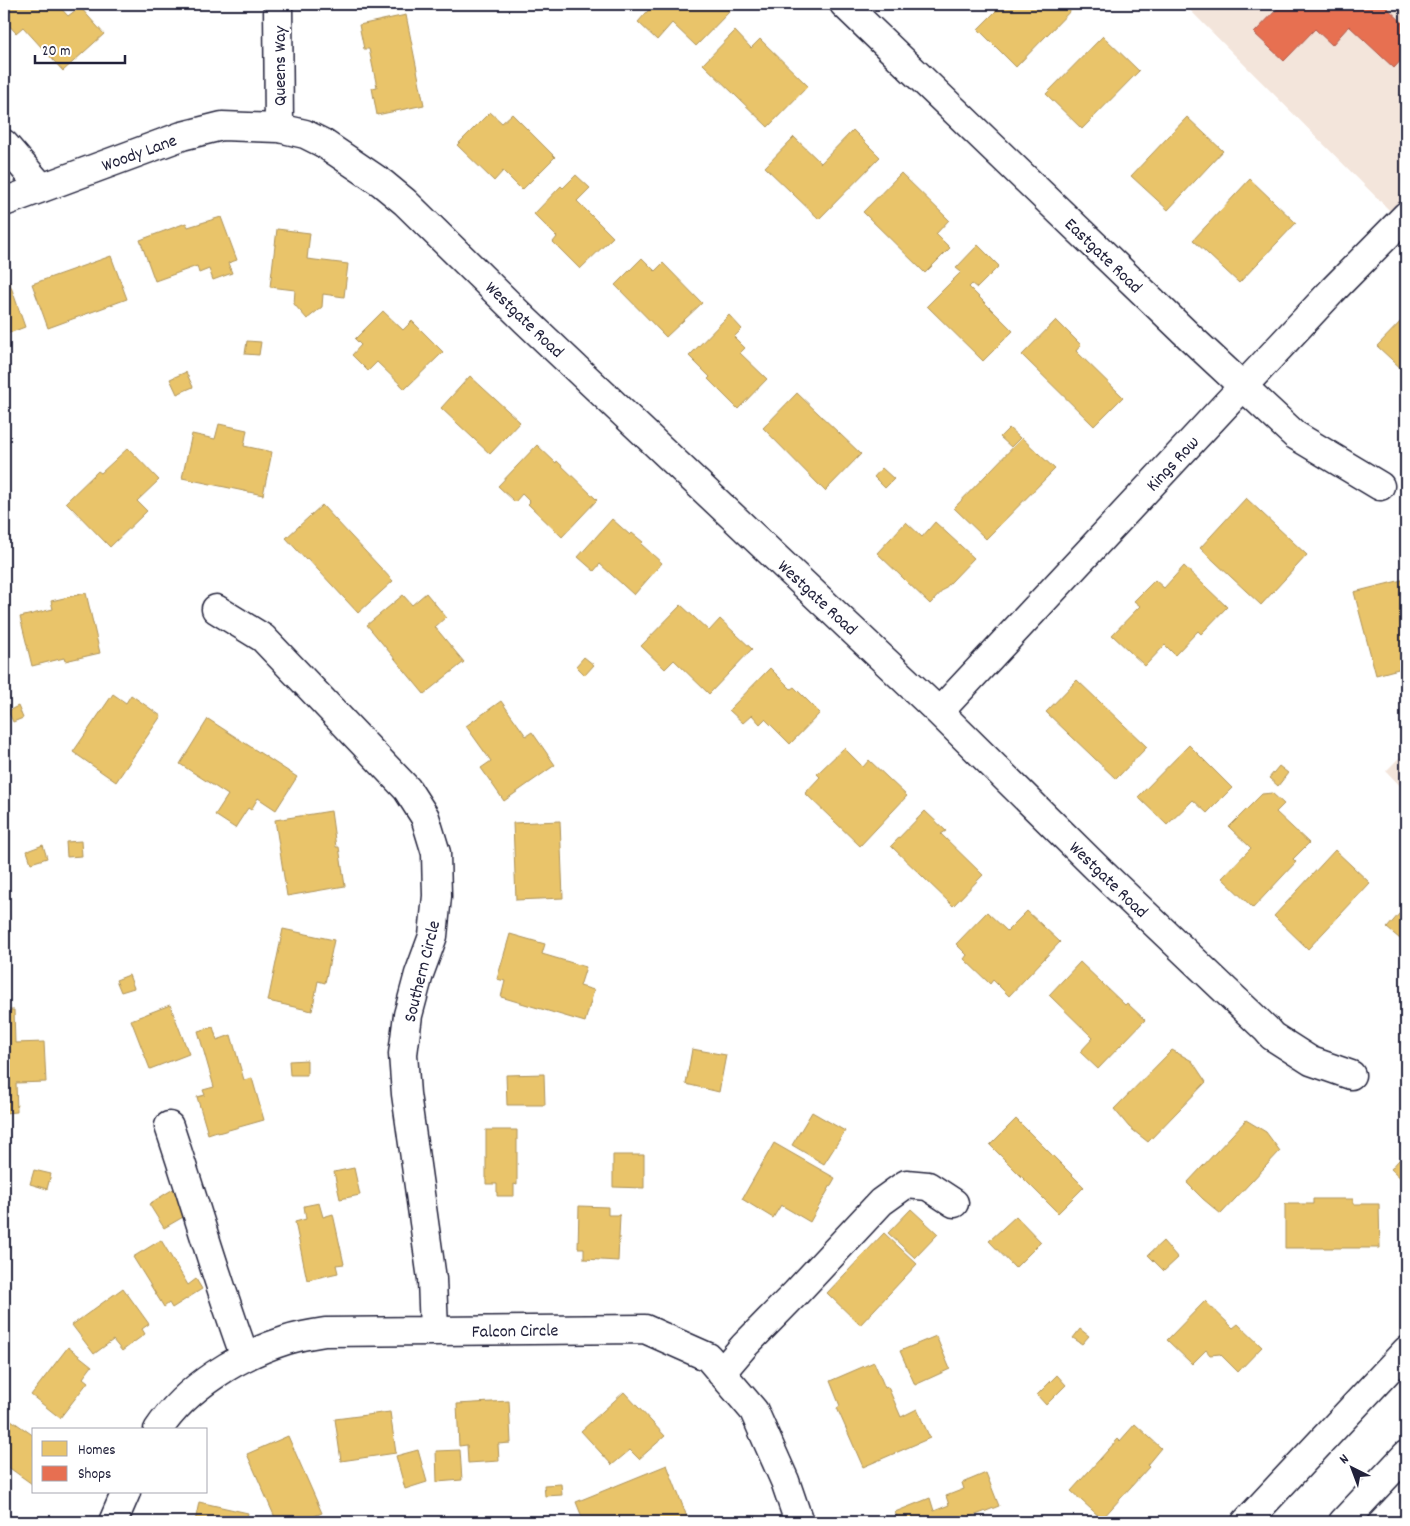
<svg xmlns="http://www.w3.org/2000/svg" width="1410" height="1526" font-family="Dekko,sans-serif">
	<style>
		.built { fill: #f3e5db }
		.homes { fill: #e9c46a; stroke: #ad935c }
		.shops { fill: #e76f51; stroke: #ac584a }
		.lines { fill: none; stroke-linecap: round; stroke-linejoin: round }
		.minor-casing { stroke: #22223b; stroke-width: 31 }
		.minor { stroke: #fff; stroke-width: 28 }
		.labels { text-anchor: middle; stroke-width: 5; stroke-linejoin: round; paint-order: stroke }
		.street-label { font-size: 18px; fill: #22223b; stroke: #fff }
	</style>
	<rect width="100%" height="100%" fill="#fff"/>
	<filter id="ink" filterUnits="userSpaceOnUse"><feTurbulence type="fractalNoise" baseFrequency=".02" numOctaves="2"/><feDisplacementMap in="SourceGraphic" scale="10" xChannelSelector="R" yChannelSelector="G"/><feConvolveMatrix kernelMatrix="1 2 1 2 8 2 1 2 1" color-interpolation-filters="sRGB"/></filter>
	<g filter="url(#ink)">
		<path class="built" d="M1184 4H1406V227L1401 222Z
			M1406 751V792L1386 771Z"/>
		<path class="homes" d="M4 4H57L68 16 80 7 104 34 63 71 23 27 16 33 4 20Z
			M651 4H722L730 11 696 46 672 23 657 40 638 22 653 5Z
			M1003 4H1077L1016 67 978 29Z
			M406 15 424 105 377 115 372 88 377 87 369 49H364L359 25Z
			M735 31 751 48 760 39 808 86 768 127 703 64Z
			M1103 36 1139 71 1082 129 1046 94Z
			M490 112 502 123 512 114 555 157 522 190 503 171 494 181 457 145Z
			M1187 117 1223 151 1168 210 1131 176Z
			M853 130 880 157 819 219 765 167 794 137 821 163Z
			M901 173 949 220 936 234 950 248 925 273 863 212Z
			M576 175 590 188 577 201 613 237 580 269 553 242 557 237 534 214 561 186 563 188Z
			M1250 179 1296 223 1239 283 1193 240Z
			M221 217 237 260 228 263 232 273 213 280 209 269 199 273 197 266 155 281 140 240 186 223 188 227Z
			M277 229 310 233 307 259 348 264 344 297 323 294 322 307 307 319 294 304 295 290 270 287Z
			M978 245 999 266 977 288 972 284 969 287 1013 331 983 361 927 306 961 272 956 268Z
			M111 256 127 299 48 328 32 284Z
			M642 258 655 271 663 263 702 303 666 337 615 285Z
			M9 281 25 327 4 335V283Z
			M383 311 403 330 412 321 443 352 405 389 377 362 368 371 352 355 361 345 355 339Z
			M729 315 742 329 734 337 745 348 740 353 767 379 738 409 708 379 710 377 689 356Z
			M1406 316V373L1377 346Z
			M1056 320 1081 345 1076 351 1123 397 1094 426 1022 355Z
			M247 341 261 342 259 355 245 354Z
			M186 372 193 387 177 394 170 379Z
			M470 376 520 422 490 454 441 408Z
			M797 393 861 454 825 491 763 428Z
			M219 424 247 430 244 446 272 452 263 495 182 478 192 434 215 439Z
			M1009 428 1020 438 1011 447 1000 437Z
			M1022 438 1055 469 986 539 954 508Z
			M537 445 556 463 557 461 597 500 562 537 528 504 530 502 522 494 515 502 498 486Z
			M128 448 159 480 137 501 147 511 110 547 66 502 98 471 101 473Z
			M882 468 894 479 885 488 874 477Z
			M1246 498 1307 555 1261 605 1200 548Z
			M322 505 393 581 358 613 307 558 306 560 286 538Z
			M612 519 630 535 632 533 643 542 641 544 662 563 634 595 600 564 594 571 578 557Z
			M906 522 922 537 935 522 974 558 930 604 877 553Z
			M1184 566 1227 607 1201 634 1198 631 1175 655 1165 645 1145 666 1112 635 1140 606 1134 601 1155 580 1164 588Z
			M1406 579V667L1376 675 1354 592Z
			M86 593 100 653 65 661 64 658 32 666 20 617 53 609 51 601Z
			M426 593 446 617 435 627 464 662 424 694 367 625 403 595 412 605Z
			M681 605 709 631 720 619 752 649 709 694 674 660 665 669 641 646Z
			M584 657 594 665 585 675 576 666Z
			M770 668 791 689 794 687 820 713 790 744 765 719 760 724 752 715 743 723 729 710Z
			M1077 680 1147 747 1116 779 1046 712Z
			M113 694 126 703 131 695 161 716 116 782 73 752Z
			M501 701 526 736 532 732 555 765 504 801 481 768 491 761 466 726Z
			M18 706 23 718 13 722 8 711Z
			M208 719 297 777 276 810 258 798 251 810 248 808 235 828 215 815 228 795 180 764Z
			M1189 745 1232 788 1207 813 1193 800 1167 825 1138 797Z
			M844 748 863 767 869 760 907 796 860 846 805 793 820 777 817 774Z
			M1279 766 1288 773 1278 786 1269 778Z
			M1272 793 1284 804 1276 812 1309 843 1293 859 1296 862 1253 908 1222 878 1251 848 1229 827 1262 794Z
			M331 811 336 847H339L345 886 287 896 275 820Z
			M925 811 946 831 941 834 983 875 953 906 891 846Z
			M560 821 563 898 516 900 513 823Z
			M81 841 82 856 67 857 66 842Z
			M43 845 47 858 31 863 27 851Z
			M1335 850 1370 883 1308 949 1274 916Z
			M1406 906V944L1387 928Z
			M1027 911 1060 942 1009 996 993 980 990 984 964 959 967 955 956 944 987 912 1007 931Z
			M283 929 334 940 325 983 318 981 312 1011 268 1001Z
			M510 934 545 944 542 954 586 967 580 986 594 990 585 1022 501 997 505 981 497 979Z
			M1080 962 1125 1005 1127 1003 1145 1020 1098 1069 1080 1052 1093 1038 1049 995Z
			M129 975 134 988 121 992 116 980Z
			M170 1005 189 1054 150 1069 131 1020Z
			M4 1010H14L15 1043 44 1042 46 1082 16 1083 17 1112 4 1113Z
			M213 1027 217 1040 231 1035 244 1080 252 1078 264 1120 218 1133 217 1131 208 1134 197 1097 205 1095 203 1090 214 1087 198 1031Z
			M692 1049 726 1055 719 1092 686 1084Z
			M1172 1050 1192 1061 1206 1082 1148 1142 1129 1127 1114 1109Z
			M307 1060V1075H290L289 1061Z
			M544 1074 545 1105H507L506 1075Z
			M812 1112 845 1131 824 1164 792 1145Z
			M1016 1119 1084 1187 1058 1213 990 1145Z
			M1246 1120 1266 1132 1280 1151 1221 1214 1203 1199 1187 1183Z
			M486 1130H517V1185L514 1184V1196H497V1184H486Z
			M774 1143 835 1178 810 1222 781 1205 773 1218 742 1199Z
			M1406 1152V1183L1391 1169Z
			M613 1155H644V1188L613 1187Z
			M354 1168 360 1195 340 1199 334 1172Z
			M34 1170 51 1174 47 1189 30 1184Z
			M175 1188 190 1213 164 1228 149 1204Z
			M1313 1199H1353V1204H1379L1380 1248H1285V1204H1313Z
			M319 1203 323 1217 333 1214 344 1264 336 1265 338 1273 307 1280 295 1222 306 1219 304 1206Z
			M579 1206 608 1207V1215H620L618 1261 584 1259V1248H578Z
			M911 1209 938 1234 915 1258 888 1233Z
			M1016 1216 1041 1242 1015 1268 989 1241Z
			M884 1233 917 1264 860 1325 827 1293Z
			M161 1240 188 1285 196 1279 202 1289 172 1308 169 1303 164 1307 133 1257Z
			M1163 1241 1178 1258 1164 1271 1148 1255Z
			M123 1288 149 1324 142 1329 145 1334 122 1351 113 1340 94 1354 72 1325Z
			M1205 1301 1233 1328 1238 1324 1262 1347 1238 1372 1220 1354 1210 1355 1206 1350 1192 1364 1167 1340Z
			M1080 1329 1089 1336 1082 1344 1073 1338Z
			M936 1336 950 1369 915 1385 900 1351Z
			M68 1347 92 1366 83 1378 88 1382 60 1418 31 1395Z
			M874 1362 885 1388 888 1387 901 1417 917 1409 930 1438 863 1467 837 1408 840 1406 830 1381Z
			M1057 1375 1066 1385 1046 1405 1037 1395Z
			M624 1392 665 1436 639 1459 630 1450 612 1465 581 1431Z
			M509 1401 511 1443 498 1444 499 1461 468 1463 467 1445 459 1446 457 1404Z
			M390 1412 396 1453 341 1461 335 1419Z
			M4 1415 34 1436V1481L32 1484 4 1464Z
			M1135 1424 1161 1448 1147 1465 1149 1467 1102 1519 1071 1491 1118 1439 1120 1441Z
			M288 1436 322 1513 300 1522H277L247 1454Z
			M418 1450 427 1482 405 1489 396 1456Z
			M460 1450 462 1480 437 1482 436 1451Z
			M667 1465 689 1522H584L576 1502Z
			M986 1473 999 1506 958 1522H899L895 1512 930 1498 934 1511 949 1505 946 1496 964 1489 962 1483Z
			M561 1484 562 1495 545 1496 544 1485Z
			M199 1502 248 1513 246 1522H195Z"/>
		<path class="shops" d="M1282 4H1383L1406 26V55L1394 68 1349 26 1332 45 1315 29 1284 61 1254 33Z"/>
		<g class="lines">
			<defs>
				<path id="minor" d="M278 4 279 128
					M844 4 1192 339 1295 435 1380 486
					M4 144 42 188
					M4 202 182 136 222 126 279 128 305 134 323 143 382 183 405 202 525 320 939 712 1101 872 1266 1029 1272 1036 1311 1061 1351 1075
					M216 609 263 638 407 789 425 817 436 853 437 896 433 936 419 974 408 1015 403 1054 406 1094 432 1279 434 1331
					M939 712 1332 291 1406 216
					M169 1126C195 1203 217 1281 245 1357
					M721 1373 744 1346 796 1293 881 1202 906 1184 928 1186 954 1203
					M158 1430C186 1387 239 1355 287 1340 299 1336 312 1334 325 1332L645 1329 708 1357 754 1411 785 1481 799 1522
					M113 1522 126 1492
					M1246 1522 1406 1351
					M1343 1522 1406 1455"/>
			</defs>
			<use href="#minor" class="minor-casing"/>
			<use href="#minor" class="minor"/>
		</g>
	</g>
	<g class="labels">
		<g class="street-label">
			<text transform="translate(279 66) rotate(-90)" y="6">Queens Way</text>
			<text transform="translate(139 152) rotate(-20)" y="6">Woody Lane</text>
			<text transform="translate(1104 255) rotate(44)" y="6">Eastgate Road</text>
			<text transform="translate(525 319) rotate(44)" y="6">Westgate Road</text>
			<text transform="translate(1172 463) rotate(-47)" y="6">Kings Row</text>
			<text transform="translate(818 597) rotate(43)" y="6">Westgate Road</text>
			<text transform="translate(1109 879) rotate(44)" y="6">Westgate Road</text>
			<text transform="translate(421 971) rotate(-76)" y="6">Southern Circle</text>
			<text transform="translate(515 1330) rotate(-1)" y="6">Falcon Circle</text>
		</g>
	</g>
	<rect width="1410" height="1526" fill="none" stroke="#fff" stroke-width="20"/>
	<rect x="10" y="10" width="1390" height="1506" fill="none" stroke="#22223b" stroke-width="2" filter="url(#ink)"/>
	<rect x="32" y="1428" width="175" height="65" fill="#ffffff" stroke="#a7a7b1"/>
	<rect x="42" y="1441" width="25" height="15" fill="#e9c46a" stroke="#a7a7b1"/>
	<text x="78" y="1454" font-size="15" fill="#22223b">Homes</text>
	<rect x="42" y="1466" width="25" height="15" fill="#e76f51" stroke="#a7a7b1"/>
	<text x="78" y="1478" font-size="15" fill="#22223b">Shops</text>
	<g transform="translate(1352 1468) rotate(318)" stroke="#ffffff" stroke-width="4" paint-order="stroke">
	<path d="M0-4L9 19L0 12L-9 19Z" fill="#22223b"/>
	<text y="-8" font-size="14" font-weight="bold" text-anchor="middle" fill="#22223b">N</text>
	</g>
	<path d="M35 55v8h90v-8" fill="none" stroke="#22223b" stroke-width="2.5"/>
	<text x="42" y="55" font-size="15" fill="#22223b" stroke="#ffffff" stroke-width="4" paint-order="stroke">20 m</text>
</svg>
